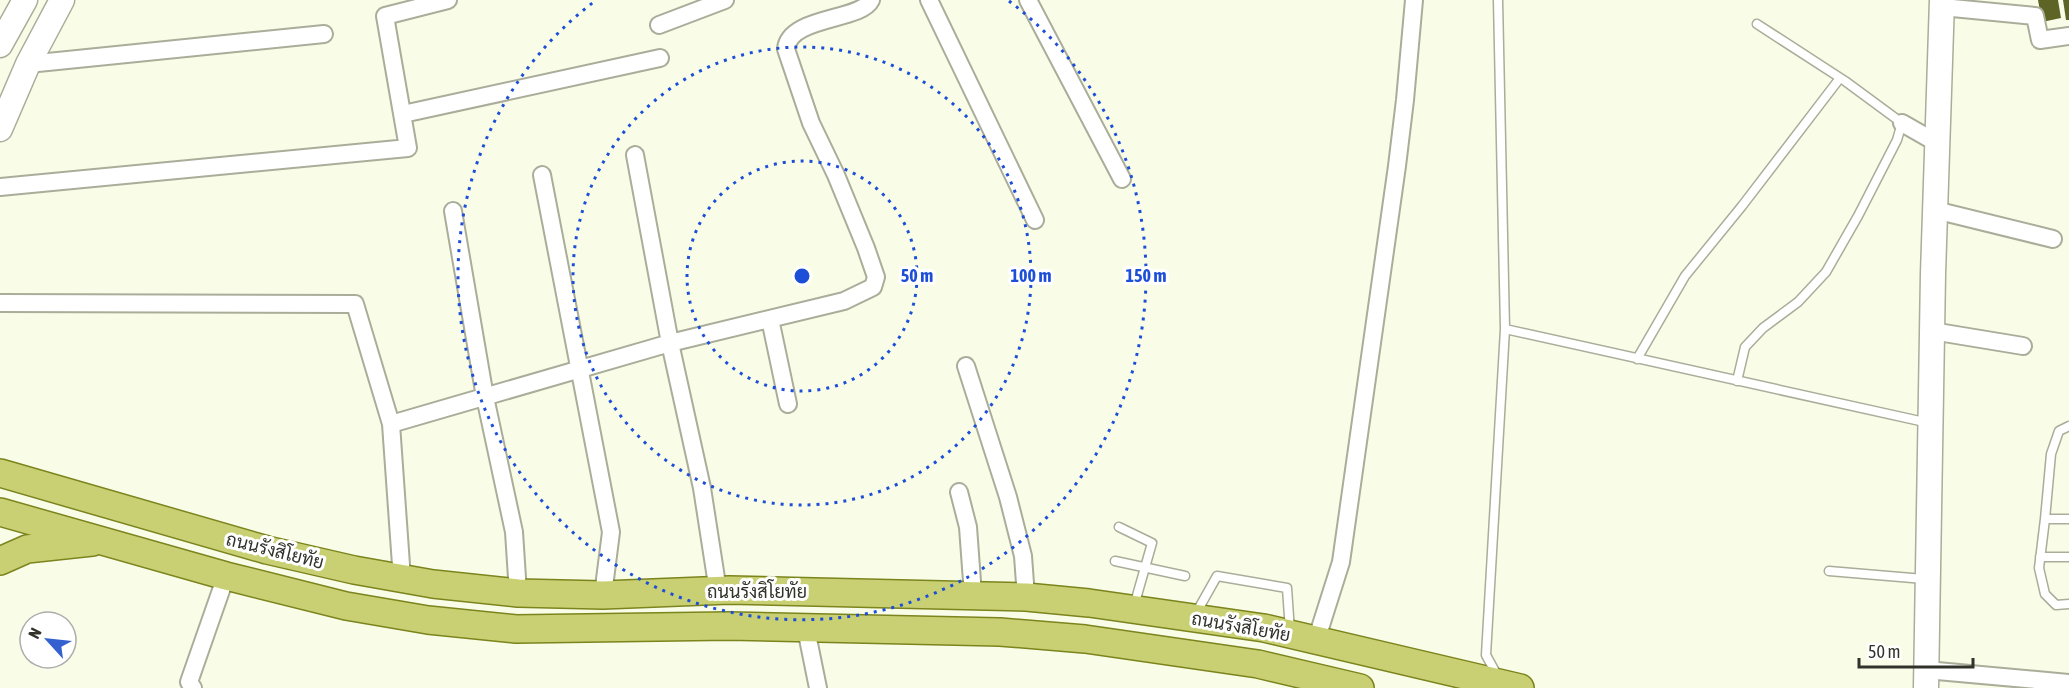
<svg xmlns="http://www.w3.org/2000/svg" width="2069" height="688" font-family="'Asap Condensed',Sarabun,sans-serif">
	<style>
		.building { fill: #5e6426 }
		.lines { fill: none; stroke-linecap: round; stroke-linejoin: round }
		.lane-casing { stroke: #a9ad99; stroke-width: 11 }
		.street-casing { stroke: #a9ad99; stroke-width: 20 }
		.secondary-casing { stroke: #a9ad99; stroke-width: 27 }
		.primary-casing { stroke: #7c841d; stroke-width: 30 }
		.lane { stroke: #fff; stroke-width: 8 }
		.street { stroke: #fff; stroke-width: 16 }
		.secondary { stroke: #fff; stroke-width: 24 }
		.primary { stroke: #c8d073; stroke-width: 27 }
		.ring { fill: none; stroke: #1d4ed8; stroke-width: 3; stroke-dasharray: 3 6 }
		.labels { text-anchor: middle; stroke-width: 6; stroke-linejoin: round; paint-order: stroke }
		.street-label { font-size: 18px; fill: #31332b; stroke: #fff }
		.centre { fill: #1d4ed8; stroke: #fff; stroke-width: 3 }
		.ring-label { font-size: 18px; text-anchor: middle; font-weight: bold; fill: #1d4ed8; stroke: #fff; stroke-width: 6; stroke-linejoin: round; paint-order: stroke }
	</style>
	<rect width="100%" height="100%" fill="#f9fde8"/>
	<path class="building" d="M2038 0H2058L2061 18 2042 22Z
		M2063 0H2069V20H2066Z"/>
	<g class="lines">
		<defs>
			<path id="lane" d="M1505 329 1929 423
				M1637 359 1685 276 1742 206 1840 78
				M1737 381 1745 347 1763 328 1798 302 1826 272 1858 216 1897 140 1902 123 1845 81 1757 24
				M2045 519 2051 454 2059 431 2069 426
				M2069 519H2045L2039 568 2045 594 2056 605 2069 604
				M1119 527 1152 543 1134 606
				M2040 557H2069
				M1115 561 1185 576
				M1829 571 1924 579
				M1195 615 1217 576 1287 588 1290 631
				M1498 677 1486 655 1505 329 1498 0"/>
			<path id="street" d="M929 0 1035 220
				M1028 0 1122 179
				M1942 7 2035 16 2040 40 2069 36
				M659 25 725 0
				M28 64 324 34
				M403 114 660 58
				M1902 123 1937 143
				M635 155 670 343 702 488 718 591
				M542 175 611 532 603 595
				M0 187 408 148 385 16 448 0
				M1935 210 2053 239
				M453 211 485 397 514 532 518 593
				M0 303 355 304 391 424 402 579
				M770 319 788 404
				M1932 331 2023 346
				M966 366 1008 497 1023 556 1026 597
				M391 424 670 343 844 301 873 287 876 277 866 248 836 175 811 123 786 49C789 16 861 21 871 0
				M959 492 968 527 973 595
				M806 629 818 688
				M1316 641 1341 562 1397 166 1405 100 1414 0
				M1926 670 2069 683
				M193 688 189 682 226 576"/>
			<path id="secondary" d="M0 45 25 0
				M0 129 28 64 62 0
				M1926 688 1933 274 1942 0"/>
			<path id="primary" d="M0 473 267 550 354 570 433 584 518 593 603 595 729 590 1026 597 1089 603 1264 628 1520 688
				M0 512 226 576 346 606 428 620 516 629 729 626 1000 632 1085 639 1258 664 1360 688
				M0 561 27 549 92 542"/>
		</defs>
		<use href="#lane" class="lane-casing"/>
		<use href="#street" class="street-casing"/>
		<use href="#secondary" class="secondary-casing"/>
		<use href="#primary" class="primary-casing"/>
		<use href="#lane" class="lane"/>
		<use href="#street" class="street"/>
		<use href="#secondary" class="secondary"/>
		<use href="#primary" class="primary"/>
	</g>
	<g class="ring">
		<circle cx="802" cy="276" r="115"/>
		<circle cx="802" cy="276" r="229"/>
		<path d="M1009 1A344 344 0 1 1 595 1"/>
	</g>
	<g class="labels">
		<g class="street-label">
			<text transform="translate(275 551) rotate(14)" y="6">ถนนรังสิโยทัย</text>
			<text x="757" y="598">ถนนรังสิโยทัย</text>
			<text transform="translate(1241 627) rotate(10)" y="6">ถนนรังสิโยทัย</text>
		</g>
	</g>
	<circle cx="802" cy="276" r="9" class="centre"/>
	<g class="ring-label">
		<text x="917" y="282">50 m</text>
		<text x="1031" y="282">100 m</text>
		<text x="1146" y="282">150 m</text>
	</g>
	<g transform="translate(48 640) rotate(297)"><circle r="28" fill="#ffffff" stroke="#adadaa" stroke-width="1.5"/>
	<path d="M0-4.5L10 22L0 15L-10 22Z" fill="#3460d0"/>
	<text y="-9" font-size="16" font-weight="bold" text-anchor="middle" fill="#31332b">N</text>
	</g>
	<path d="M1859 658v9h114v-9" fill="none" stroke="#31332b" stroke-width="3"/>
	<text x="1868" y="658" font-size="18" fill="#31332b" stroke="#ffffff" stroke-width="4.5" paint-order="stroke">50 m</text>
</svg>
